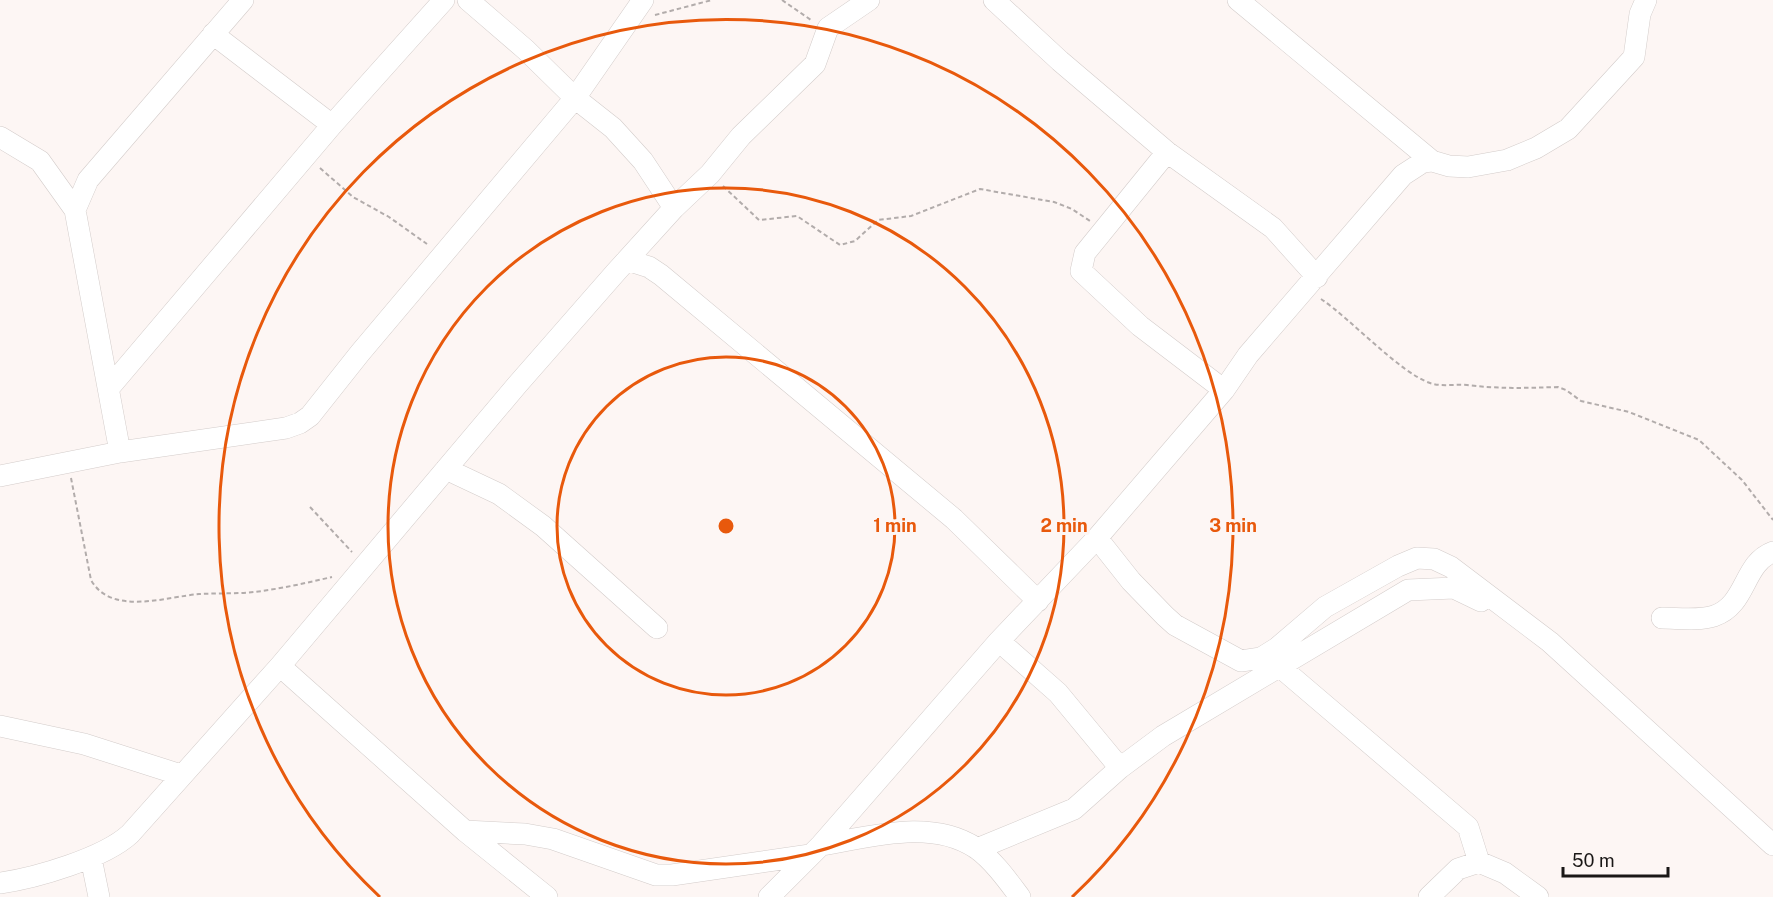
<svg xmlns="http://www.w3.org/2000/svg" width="1773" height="897" font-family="'Public Sans',sans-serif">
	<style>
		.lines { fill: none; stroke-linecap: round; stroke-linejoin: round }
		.minor-casing { stroke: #d3ccca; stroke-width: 22 }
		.path { stroke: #b2acab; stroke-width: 2; stroke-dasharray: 4.5 3; stroke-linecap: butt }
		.minor { stroke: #fff; stroke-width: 21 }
		.ring { fill: none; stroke: #e8590c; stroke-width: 3 }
		.centre { fill: #e8590c; stroke: #fdf6f4; stroke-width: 3 }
		.ring-label { font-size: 18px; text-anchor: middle; font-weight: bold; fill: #e8590c; stroke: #fdf6f4; stroke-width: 6; stroke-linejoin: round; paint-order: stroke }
	</style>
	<rect width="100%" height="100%" fill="#fdf6f4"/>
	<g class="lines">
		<defs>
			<path id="minor" d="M468 0 526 50 575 98 613 128 643 161 674 208
				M994 0 1060 61 1167 152 1273 228 1317 277
				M1238 0 1432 161
				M213 34 332 125
				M0 137 40 161 75 210 120 452
				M1167 152 1085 253 1081 271 1140 326 1224 390
				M75 210 88 180 243 0
				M627 260 649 267 661 275 954 519 1038 601
				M109 388 332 125 444 0
				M446 469 499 494 543 526 657 628
				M0 476 120 452 286 428 300 423 310 416 360 353 575 98 643 0
				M1097 538 1131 581 1165 616 1175 625 1241 661 1261 658 1277 648 1325 607 1398 566 1417 558 1434 559 1451 567 1550 642 1773 845
				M1662 618C1678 618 1698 621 1714 616 1747 605 1743 563 1773 552
				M999 641 1058 693 1120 768
				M280 666 465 831 547 897
				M1279 666 1468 827 1479 862
				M0 726 84 744 181 775
				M465 831 525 834 553 839 656 875H672L810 855
				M821 845C870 837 931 818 976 848 993 860 1008 881 1020 897
				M977 849 1074 809 1120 768 1163 736 1408 590 1454 588 1481 601
				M91 858 99 897
				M0 883C36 878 104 858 130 834L280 666 517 385 616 272 674 208 710 174 741 136 815 64 828 28 869 0
				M769 897 821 845 999 641 1097 538 1224 390 1248 355 1403 175 1423 162 1432 161 1449 166 1468 167 1507 160 1536 148 1568 129 1634 57 1640 14 1646 0
				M1429 897 1458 869 1479 862 1505 873 1538 897"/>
		</defs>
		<use href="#minor" class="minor-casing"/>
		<path class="path" d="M782 0 811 20
			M655 15 712 0
			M320 168 353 197 389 217 427 244
			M723 186 759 220 797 216 840 245 855 241 878 220 911 216 980 189 1054 202 1072 209 1090 221
			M1321 299C1351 319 1400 373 1430 383 1442 387 1454 384 1467 385 1499 389 1526 388 1558 387L1566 390 1581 401 1629 412 1699 440 1742 480 1773 520
			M71 478 91 580C111 616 166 597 199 594 217 593 236 594 254 592 280 589 306 583 332 577
			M310 507 352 552"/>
		<use href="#minor" class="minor"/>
	</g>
	<g class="ring">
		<circle cx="726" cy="526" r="169"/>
		<circle cx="726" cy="526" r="338"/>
		<path d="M380 897A507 507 0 1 1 1072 897"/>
	</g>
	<circle cx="726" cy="526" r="9" class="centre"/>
	<g class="ring-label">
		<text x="895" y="532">1 min</text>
		<text x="1064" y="532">2 min</text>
		<text x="1233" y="532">3 min</text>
	</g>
	<path d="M1563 867v9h105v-9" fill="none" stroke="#1a1716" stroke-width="3"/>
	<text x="1572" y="867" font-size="18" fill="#1a1716" stroke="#fdf6f4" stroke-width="4.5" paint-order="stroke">50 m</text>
</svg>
